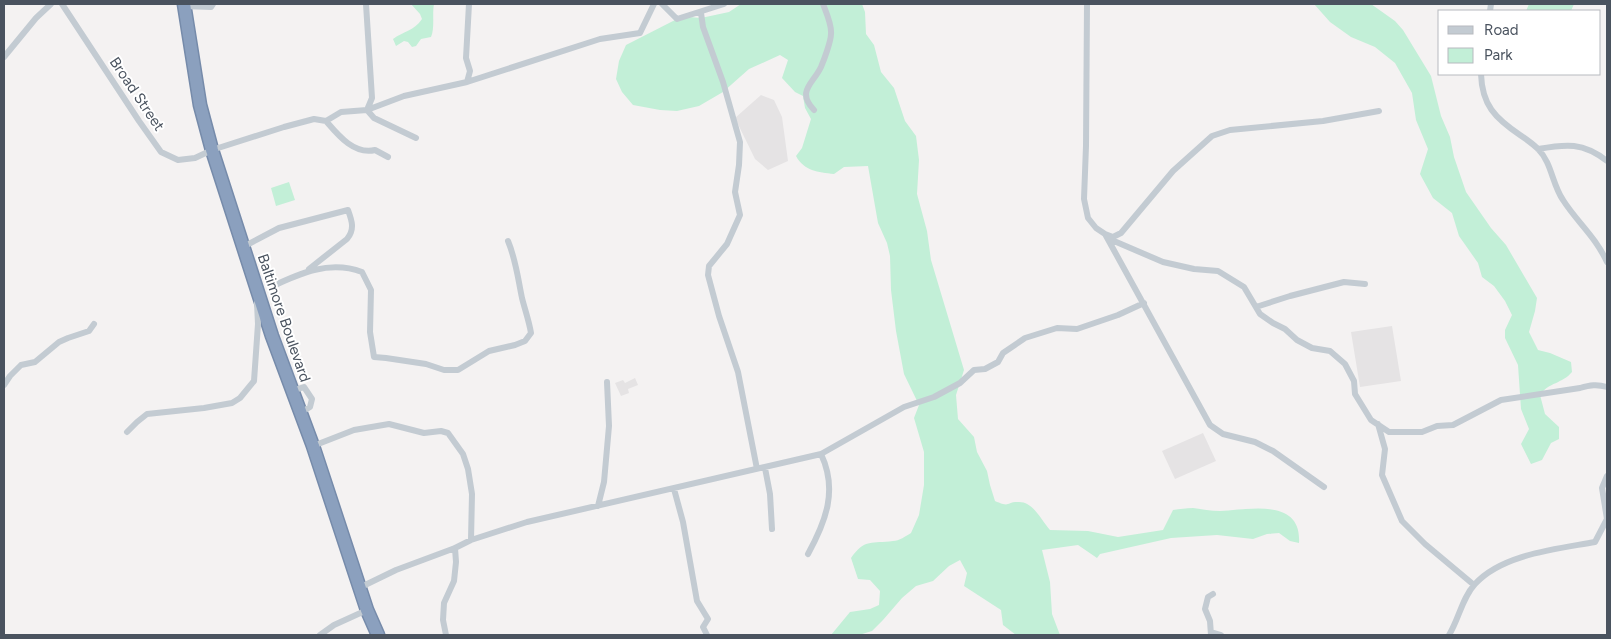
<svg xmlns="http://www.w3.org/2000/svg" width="1611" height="639" font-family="Figtree,sans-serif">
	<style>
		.education { fill: #e5e3e4 }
		.green { fill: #c2efd7 }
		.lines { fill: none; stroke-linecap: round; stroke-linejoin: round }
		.highway-casing { stroke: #768baa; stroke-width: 15 }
		.street { stroke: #c3cbd2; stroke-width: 6 }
		.highway { stroke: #8ba0be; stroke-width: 12 }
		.labels { text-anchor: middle; stroke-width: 4; stroke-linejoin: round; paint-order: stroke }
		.street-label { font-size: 15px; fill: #4a535f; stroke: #fff }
	</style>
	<rect width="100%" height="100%" fill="#f4f2f2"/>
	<path class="education" d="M761 95 774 100 782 117 788 161 768 170 755 159 735 118Z
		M1392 326 1401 381 1360 387 1351 332Z
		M635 378 638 385 628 389 629 393 621 396 615 383 623 380 625 383Z
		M1203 433 1216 461 1175 479 1162 451Z"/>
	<path class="green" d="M411 4H434C432 15 435 28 431 37L421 39 416 46 412 47 408 42 404 41 396 46 393 39C404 31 414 31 422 19L420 14Z
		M741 4H862L865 12 866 34 874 45 881 72 894 88 905 121 916 136 919 160 917 194 927 231 931 260 964 370 956 395 958 419 974 437 977 452 987 471 990 485 995 501C1011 508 1005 502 1018 502 1033 501 1041 520 1050 530L1088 531 1118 537 1163 530 1173 510C1180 509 1186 508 1193 508 1202 509 1211 511 1220 511 1248 510 1302 497 1299 543L1290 541 1279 533 1267 534 1253 539 1217 535 1171 538 1100 554 1097 558 1078 545 1042 550 1050 582 1052 614 1060 635H1016L1003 625 1001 610 964 586 967 573 960 560 949 566 933 581 916 586 902 598 883 620 872 631 859 635H831L850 612 870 609 879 605 880 591 870 580 858 579 851 558C865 538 872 544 893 541 899 541 906 536 911 533L919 515 924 485V452L914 418 919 405 904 374 896 331 891 290 890 256 887 243 878 223 868 166 844 167 834 174C818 172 804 171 796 156L802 148 811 119 805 108 803 96 795 92 782 78 788 60 780 55 749 69 723 92 699 106 677 111 660 110 633 105 622 92 616 79 619 61 626 45 675 20 689 17 701 18 729 12Z
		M1314 4H1371L1395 21 1403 30 1431 76 1441 116 1450 137 1454 157 1466 192 1491 228 1506 245 1537 298 1535 311 1529 332 1538 350 1550 353 1571 362 1572 372C1562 384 1549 382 1540 395L1545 414 1559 427V439L1551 443 1542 460 1531 464 1521 444 1529 429 1521 409 1518 365 1505 338V330L1512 315 1505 301 1494 286 1482 277 1478 263 1459 236 1452 213 1433 198 1420 174 1428 149 1416 120 1412 93 1395 63 1375 47 1351 37 1330 22Z
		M1529 4H1574L1571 11H1526Z
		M289 182 295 200 276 206 271 188Z"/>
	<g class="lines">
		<defs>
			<path id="highway" d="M184 4 200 105 212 150 272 336 313 446 367 610 378 635"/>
		</defs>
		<use href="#highway" class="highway-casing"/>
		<path class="street" d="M62 4 139 121 161 152 178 160 195 158 212 150 284 127 314 119 326 121 341 112 367 110 404 96 467 82 600 39 640 33 654 4
			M366 4 372 98 367 110 374 118 416 138
			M662 4 677 19 724 4
			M1087 4 1086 146 1084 199 1088 218 1096 228 1105 234 1210 425 1223 434 1255 442 1273 451 1324 487
			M184 6 211 7 213 4
			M1490 11 1491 4
			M701 13 703 27 723 82 740 142 739 165 735 192 740 215 727 244 709 266 708 275 719 316 738 372 757 469
			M4 57 36 18 51 4
			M1481 74C1482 105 1495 118 1520 135 1526 139 1533 144 1538 149 1552 163 1552 184 1563 200 1577 222 1595 236 1607 262
			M467 82 470 71 466 58 469 4
			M814 110C796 91 813 84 821 67 824 60 831 41 831 34 832 25 826 12 823 4
			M326 121C338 135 354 155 375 150L388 157
			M1538 149C1566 144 1583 142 1607 161
			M1105 234 1113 237 1114 241 1163 262 1194 269 1218 271 1244 287 1260 314 1273 323 1285 329 1297 340 1312 348 1330 351 1345 364 1354 381 1355 394 1371 420 1389 432H1422L1437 426 1453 425 1501 400 1580 388C1590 385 1597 384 1607 387
			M1113 237 1121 233 1173 171 1212 136 1230 130 1323 121 1379 111
			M243 247 279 228 348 210C352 221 355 229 347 239L309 269
			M271 287C300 273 330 260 362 272L371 290 370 332 374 357 386 358 426 364 444 370H458L489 351 515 345 525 341 531 333C529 321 525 310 522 298 518 279 516 260 508 241
			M1256 307 1290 296 1344 282 1365 284
			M4 385 10 376 21 365 35 362 59 342 68 338 89 331 94 324
			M292 391 304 387 312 399 310 407 300 413
			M1378 424 1385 449 1382 475 1402 521 1425 544 1474 585
			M127 432 137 422 147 414 204 408 232 403 240 398 254 381 258 324 257 303
			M313 446 354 430 389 424 424 433 441 431 448 433 463 454 468 469 472 494 471 540
			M765 468 770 494 772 529
			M674 489 683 522 697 601 708 619 703 627 707 635
			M598 506 604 482 609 426 607 382
			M808 554C826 521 838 490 821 454
			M361 587 396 570 455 548 471 540 527 522 821 454 904 407 934 397 960 383 974 370 985 369 998 362 1003 353 1025 338 1057 328 1077 329 1118 315 1144 303
			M1211 632 1221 635
			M320 635 334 625 367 610
			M446 635 443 620 444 603 454 581 456 562 455 548
			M1211 635 1210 621 1205 609 1208 597 1213 594
			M1449 635C1459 619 1462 598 1475 584 1502 554 1557 549 1595 542L1607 519 1602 488 1607 476"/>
		<use href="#highway" class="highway"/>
	</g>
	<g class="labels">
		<g class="street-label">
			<text transform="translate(137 94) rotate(56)" y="5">Broad Street</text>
			<text transform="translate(284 318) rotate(71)" y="5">Baltimore Boulevard</text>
		</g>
	</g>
	<rect width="1611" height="639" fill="none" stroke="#4a535f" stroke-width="10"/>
	<rect x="1438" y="10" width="162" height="65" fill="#ffffff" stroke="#b7babf"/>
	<rect x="1448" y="26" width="25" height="8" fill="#c3cbd2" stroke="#b7babf"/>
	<text x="1484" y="35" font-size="15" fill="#4a535f">Road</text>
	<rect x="1448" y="48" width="25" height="15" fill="#c2efd7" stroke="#b7babf"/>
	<text x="1484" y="60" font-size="15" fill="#4a535f">Park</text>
</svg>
